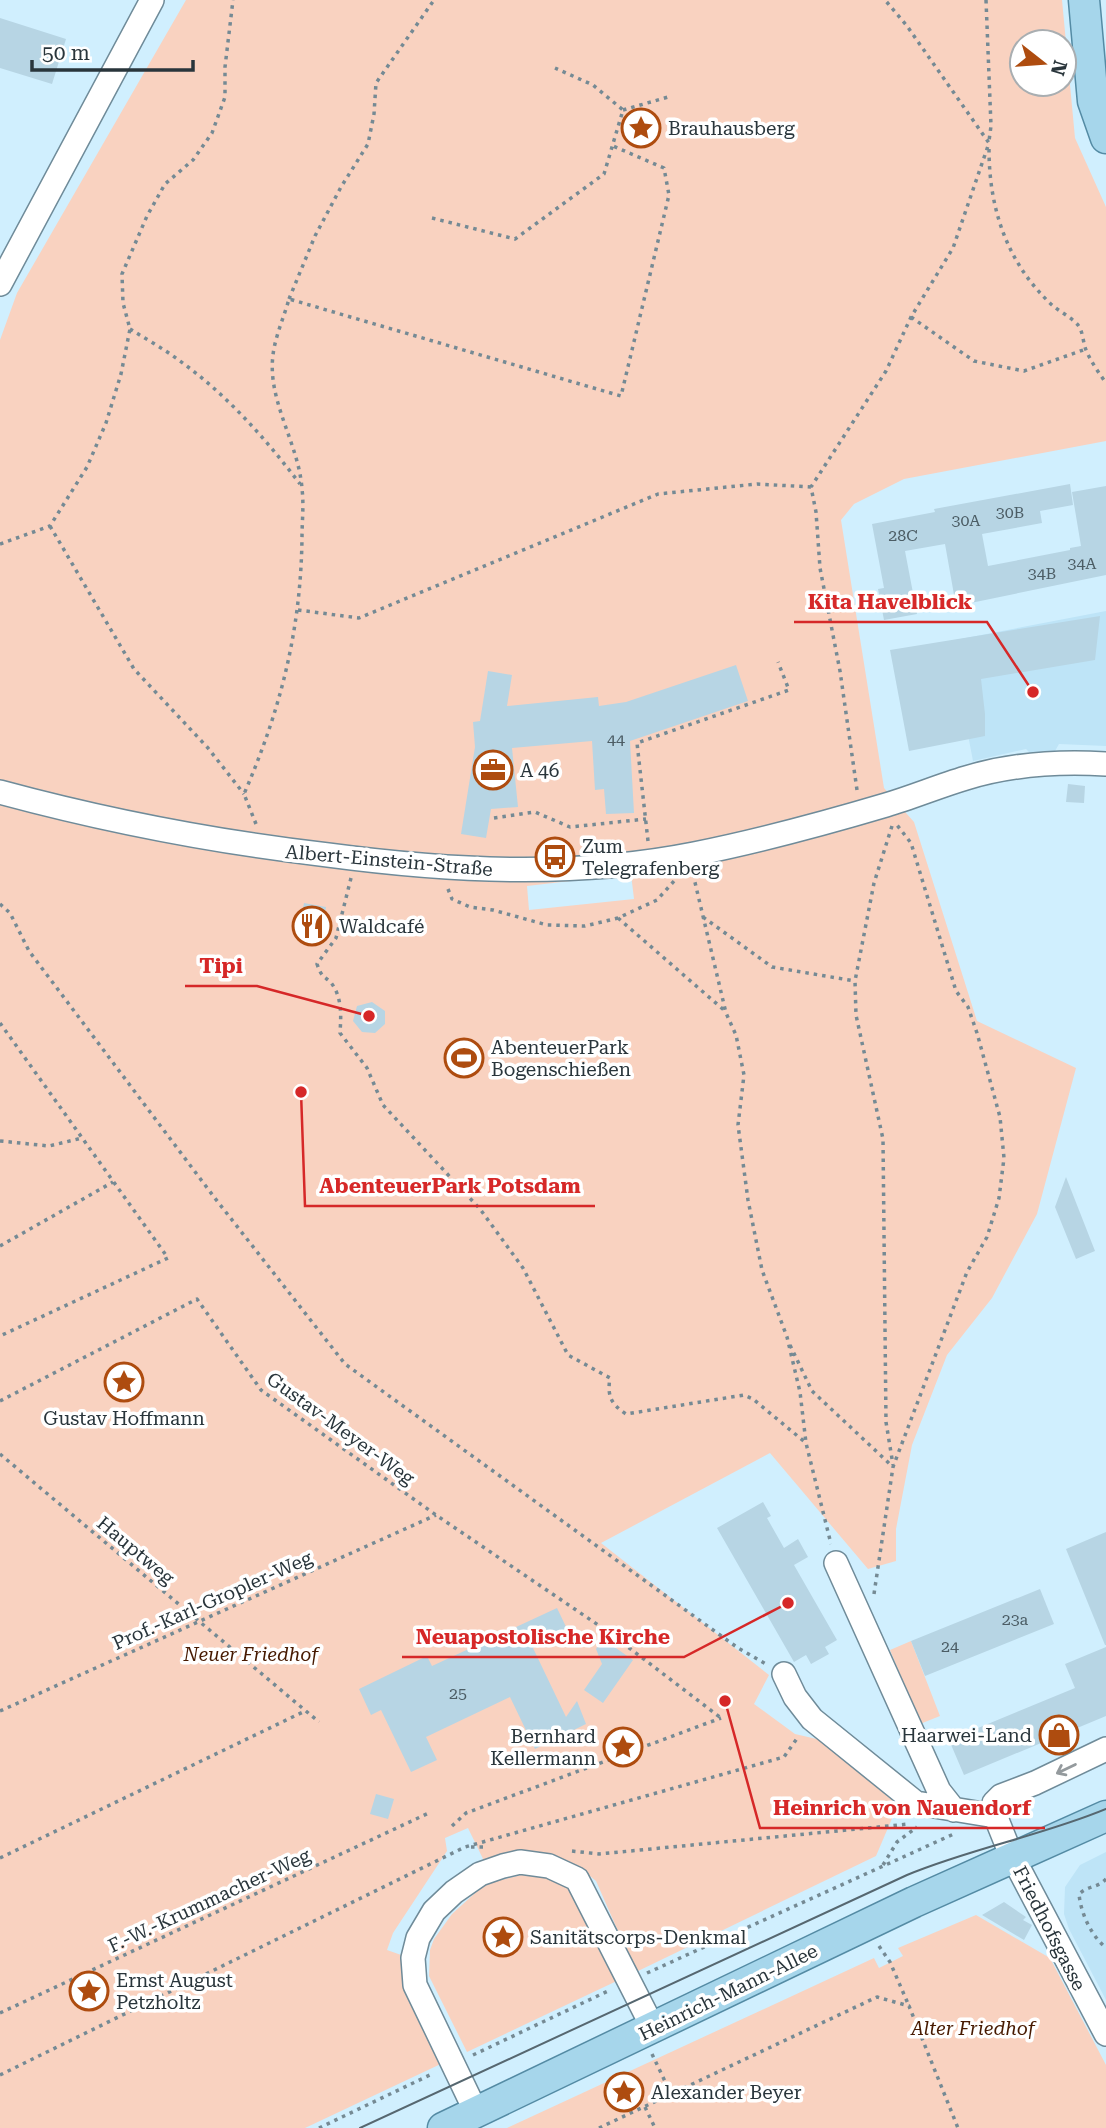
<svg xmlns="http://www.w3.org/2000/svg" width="1106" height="2128" font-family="'Roboto Serif',serif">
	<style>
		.built { fill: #bee4f7 }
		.green { fill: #f9d2c0; fill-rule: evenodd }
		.building { fill: #b7d5e4 }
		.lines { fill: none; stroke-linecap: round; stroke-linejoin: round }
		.minor-casing { stroke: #6f8b99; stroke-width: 26 }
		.major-casing { stroke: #548ba4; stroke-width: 33 }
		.path { stroke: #758a94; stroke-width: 3.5; stroke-dasharray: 3.5 5; stroke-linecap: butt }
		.minor { stroke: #fff; stroke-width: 23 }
		.major { stroke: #a6d6eb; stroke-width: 30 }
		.tram { stroke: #566770; stroke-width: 2 }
		.oneway { stroke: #949a9d }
		.labels { text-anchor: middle; stroke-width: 7; stroke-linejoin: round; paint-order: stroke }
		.number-label { font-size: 16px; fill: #4c5d65 }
		.poi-label { font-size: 19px; fill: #29353b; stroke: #fff; text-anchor: start }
		.street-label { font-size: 19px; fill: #29353b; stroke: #fff }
		.park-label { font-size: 19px; font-style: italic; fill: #471a01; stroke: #fff }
		.leader { fill: none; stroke: #d62828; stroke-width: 2.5 }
		.callout-dot { fill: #d62828; stroke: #fff; stroke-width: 2.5 }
		.callout-label { font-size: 21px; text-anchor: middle; font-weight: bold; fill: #d62828; stroke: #fff; stroke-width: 7; stroke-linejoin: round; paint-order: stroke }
	</style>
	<rect width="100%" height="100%" fill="#d0effe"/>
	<path class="built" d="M1106 611V746L1059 744 1055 751 1032 755 1026 749 973 761 950 641Z
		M1106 1852V2000L1069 1929 1064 1914 1065 1887 1080 1865Z"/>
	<path class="green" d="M186 0H1062L1075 138 1106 207V441L904 479 854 504 841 520 884 788 914 822 977 1021 1076 1068 1037 1214 992 1298 947 1355 912 1445 896 1529V1561L868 1569 770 1453 601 1543 769 1675 754 1704 795 1734 873 1752 899 1802 876 1856 636 1972 596 1881 584 1871 486 1865 468 1828 445 1838 447 1851 393 1933 387 1950 404 1956 445 2062 305 2128H0V340L17 293ZM1022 42H1064V84H1022ZM631 874 634 899 529 910 527 886Z
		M911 1641 940 1716 920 1724 890 1650Z
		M541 1873 569 1885 621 1979 467 2052 429 1976 430 1950 434 1939 452 1914 485 1884 525 1874Z
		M976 1915 1050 1958 1106 2065V2128H507L874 1958 879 1968 903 1956 898 1948Z"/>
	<path class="building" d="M0 18 66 39 52 84 0 68Z
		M1070 484 1073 505 1040 511 1042 523 982 534 988 566 1070 550V548L1081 546 1072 492 1106 486V575L956 606 945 544 905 551 917 614 884 620 878 589 884 588 872 524 935 512 934 509Z
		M1100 616 1095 660 981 679 985 714V736L909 751 890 650Z
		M736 665 748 701 630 741 634 813 606 814 604 789 595 790 592 741 512 748 518 807 491 809 486 838 461 834 475 747 473 722 480 721 488 671 512 675 507 706 598 697 599 706 626 702Z
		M1068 784 1085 786 1084 803 1066 802Z
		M304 903 326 907 322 932 299 929Z
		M372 1002 385 1011V1024L375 1033 362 1032 353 1021 357 1006Z
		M1066 1177 1095 1251 1076 1259 1055 1207Z
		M763 1502 771 1516 767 1518 784 1548 798 1539 808 1557 794 1565 837 1640 825 1647 829 1654 811 1664 806 1655 794 1662 717 1528Z
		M1106 1532V1645H1105L1066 1549Z
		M1040 1589 1054 1624 925 1676 911 1641Z
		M557 1608 568 1631 533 1648 566 1717 577 1701 586 1724 535 1749 510 1697 426 1737 437 1760 411 1772 381 1710 371 1715 359 1689 427 1656 432 1666Z
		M603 1639 633 1660 603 1703 584 1690 602 1664 596 1649Z
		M1106 1647V1716L964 1775 949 1740 1075 1688 1065 1664Z
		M376 1794 394 1799 388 1819 370 1814Z
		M1004 1902 1026 1917 1023 1920 1032 1925 1024 1940 982 1915Z"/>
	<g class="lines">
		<defs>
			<path id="minor" d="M0 284 152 0
				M0 792C107 821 217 842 328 855 449 871 573 878 694 854 759 841 822 824 886 805 913 797 939 786 966 778 1012 764 1058 761 1106 764
				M836 1563 939 1791 954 1810
				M784 1674 795 1697 812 1719 916 1803 995 1816
				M1106 1749 1035 1783 1001 1796 994 1803 993 1810 1009 1850 1106 2034
				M476 2112 415 1985 413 1958 418 1938 434 1911 454 1892 480 1874 503 1866 520 1862 549 1866 577 1879 653 2028"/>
			<path id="major" d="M1084 0 1093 101 1106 138
				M443 2128 914 1902 1106 1816"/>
		</defs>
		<use href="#minor" class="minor-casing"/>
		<use href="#major" class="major-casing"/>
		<path class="path" d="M986 0 991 126 989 141
			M623 110 668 97
			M989 149C989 209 1007 263 1052 305 1060 312 1071 317 1078 325 1083 331 1083 343 1086 350 1091 362 1099 373 1106 383
			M432 218 515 239 604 174 623 110 593 85 555 68
			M289 299 315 236 341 187 368 144 374 114 376 83 434 0
			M911 317 974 361 1024 371 1086 349
			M130 329C146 339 164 349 180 361 227 395 265 438 300 484
			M50 526 134 669 208 748 244 794
			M0 544 50 526 87 467 106 423 121 374 130 329 123 303 122 274 147 216 165 184 193 160 212 133 225 97V67L233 0
			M298 610 359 618 658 494 757 484 811 487
			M857 790 840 671 820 568 816 512 811 487 886 371 911 317 953 248 989 143 907 26 885 0
			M494 818 535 812 570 827 646 819
			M256 824 244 794C281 709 301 629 302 537 302 521 304 505 302 489 299 444 267 401 273 355 275 337 284 317 289 299L621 396 669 195 664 168 613 146
			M892 826 874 883 855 981 856 1015 883 1139 886 1422 893 1465
			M648 841 637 743 789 690 778 662
			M693 874 726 1013 736 1035 744 1075 738 1125 748 1200 762 1270 787 1337 800 1392 806 1443 831 1544
			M351 878 336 938 317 964C323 982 327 975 334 987 342 1001 341 1017 340 1033L367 1068 383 1105 480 1209 523 1268 568 1355 610 1378C607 1396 611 1404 626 1414L744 1395 753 1399 806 1443
			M448 889 452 899 470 907 493 910 547 925 585 926 618 918 657 900 675 880
			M0 904 10 913 29 951 214 1197 345 1364 738 1648 766 1664
			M703 917 772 967 855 981
			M618 918 725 1011
			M0 1023 168 1258 0 1336
			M0 1141 49 1146 82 1138
			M0 1246 113 1182
			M790 1345 812 1391 892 1466
			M0 1401 197 1299 261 1390 436 1515 607 1631 721 1718
			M0 1454 319 1722
			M874 1594 893 1467 967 1272 987 1237 999 1198 1004 1158 1000 1117 977 1033 968 1007 956 991 911 843 897 825
			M0 1711 436 1515
			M452 1826 466 1813 721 1718
			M471 1847H487
			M572 1851 599 1854 909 1824
			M0 1858 305 1711
			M883 1865 897 1842 917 1827
			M1106 1879C1098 1888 1089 1885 1079 1894 1081 1914 1091 1935 1106 1948
			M879 1946 890 1962 909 2006
			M647 1973 956 1833
			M0 2013 431 1812
			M652 2054 671 2094
			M473 2055 608 1991
			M0 2075 465 1847 784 1757 798 1737
			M645 2107 655 2128
			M319 2128 434 2073
			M599 2128 877 1997 909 2006 958 2128"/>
		<use href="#minor" class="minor"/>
		<use href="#major" class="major"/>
		<path class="tram" d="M360 2128 907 1875C972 1848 1041 1836 1106 1809"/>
	</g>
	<defs><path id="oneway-shaft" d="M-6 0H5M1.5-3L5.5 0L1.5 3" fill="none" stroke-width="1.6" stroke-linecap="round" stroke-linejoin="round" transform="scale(1.75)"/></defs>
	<use class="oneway" href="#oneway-shaft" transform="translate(1066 1769) rotate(154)"/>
	<defs>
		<symbol id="sight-ring" viewBox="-11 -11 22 22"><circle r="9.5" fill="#fff" stroke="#ae4c0f" stroke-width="1.5"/><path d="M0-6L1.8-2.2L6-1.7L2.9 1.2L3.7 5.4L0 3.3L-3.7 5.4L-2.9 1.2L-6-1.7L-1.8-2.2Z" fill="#ae4c0f"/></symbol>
		<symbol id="office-ring" viewBox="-11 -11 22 22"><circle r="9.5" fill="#fff" stroke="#ae4c0f" stroke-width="1.5"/><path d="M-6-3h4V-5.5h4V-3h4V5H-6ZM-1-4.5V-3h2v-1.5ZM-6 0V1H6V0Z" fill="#ae4c0f"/></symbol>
		<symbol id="bus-ring" viewBox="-11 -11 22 22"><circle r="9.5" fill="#fff" stroke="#ae4c0f" stroke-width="1.5"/><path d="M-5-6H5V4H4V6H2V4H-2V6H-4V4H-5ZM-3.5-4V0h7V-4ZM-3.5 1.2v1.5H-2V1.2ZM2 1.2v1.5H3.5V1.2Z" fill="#ae4c0f"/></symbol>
		<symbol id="restaurant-ring" viewBox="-11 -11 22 22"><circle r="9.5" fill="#fff" stroke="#ae4c0f" stroke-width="1.5"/><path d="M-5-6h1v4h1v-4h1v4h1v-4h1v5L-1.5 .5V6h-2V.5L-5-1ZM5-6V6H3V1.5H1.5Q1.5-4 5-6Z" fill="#ae4c0f"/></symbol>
		<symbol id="stadium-ring" viewBox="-11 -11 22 22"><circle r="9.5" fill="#fff" stroke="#ae4c0f" stroke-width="1.5"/><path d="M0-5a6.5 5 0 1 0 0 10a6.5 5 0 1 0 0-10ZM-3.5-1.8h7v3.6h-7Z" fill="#ae4c0f"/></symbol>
		<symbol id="shop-ring" viewBox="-11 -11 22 22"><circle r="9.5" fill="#fff" stroke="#ae4c0f" stroke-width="1.5"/><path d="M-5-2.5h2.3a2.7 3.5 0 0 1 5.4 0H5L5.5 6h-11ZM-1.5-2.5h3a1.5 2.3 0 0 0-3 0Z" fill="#ae4c0f"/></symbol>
	</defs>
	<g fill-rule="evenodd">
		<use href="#sight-ring" x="619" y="106" width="44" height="44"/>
		<use href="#office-ring" x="471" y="748" width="44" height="44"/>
		<use href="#bus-ring" x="533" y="835" width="44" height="44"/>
		<use href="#restaurant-ring" x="290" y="904" width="44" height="44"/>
		<use href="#stadium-ring" x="442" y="1036" width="44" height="44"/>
		<use href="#sight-ring" x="102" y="1360" width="44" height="44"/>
		<use href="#shop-ring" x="1037" y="1713" width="44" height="44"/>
		<use href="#sight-ring" x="601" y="1725" width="44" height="44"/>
		<use href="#sight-ring" x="481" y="1915" width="44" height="44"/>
		<use href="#sight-ring" x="67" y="1969" width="44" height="44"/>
		<use href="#sight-ring" x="602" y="2070" width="44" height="44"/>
	</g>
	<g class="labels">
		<g class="number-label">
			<text x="1010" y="518">30B</text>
			<text x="966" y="526">30A</text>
			<text x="903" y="541">28C</text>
			<text x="1082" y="569">34A</text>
			<text x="1042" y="579">34B</text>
			<text x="616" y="745">44</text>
			<text x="1015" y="1625">23a</text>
			<text x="950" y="1652">24</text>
			<text x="458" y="1699">25</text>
		</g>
		<g class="poi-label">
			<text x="668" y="135">Brauhausberg</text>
			<text x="520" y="777">A 46</text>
			<text x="582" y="853">Zum<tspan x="582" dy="22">Telegrafenberg</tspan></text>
			<text x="339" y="933">Waldcafé</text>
			<text x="491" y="1054">AbenteuerPark<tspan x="491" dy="22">Bogenschießen</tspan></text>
			<text x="124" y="1425" text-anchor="middle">Gustav Hoffmann</text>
			<text x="1032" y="1742" text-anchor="end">Haarwei-Land</text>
			<text x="596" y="1743" text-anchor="end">Bernhard<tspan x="596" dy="22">Kellermann</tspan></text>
			<text x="530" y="1944">Sanitätscorps-Denkmal</text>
			<text x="116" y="1987">Ernst August<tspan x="116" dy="22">Petzholtz</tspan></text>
			<text x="651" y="2099">Alexander Beyer</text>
		</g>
		<g class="street-label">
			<text transform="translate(389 860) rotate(5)" y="7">Albert-Einstein-Straße</text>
			<text transform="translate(341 1428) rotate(36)" y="7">Gustav-Meyer-Weg</text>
			<text transform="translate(136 1550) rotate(40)" y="7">Hauptweg</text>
			<text transform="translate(212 1600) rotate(-24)" y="7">Prof.-Karl-Gropler-Weg</text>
			<text transform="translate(209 1900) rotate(-25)" y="7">F.-W.-Krummacher-Weg</text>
			<text transform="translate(1050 1928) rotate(63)" y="7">Friedhofsgasse</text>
			<text transform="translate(728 1992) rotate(-26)" y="7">Heinrich-Mann-Allee</text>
		</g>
		<g class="park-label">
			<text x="251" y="1661">Neuer Friedhof</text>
			<text x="973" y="2035">Alter Friedhof</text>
		</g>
	</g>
	<path class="leader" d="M1033 692L987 622H794M369 1016L257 986H185M301 1092L305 1206H595M788 1603L684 1657H402M725 1701L760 1828H1045"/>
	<g class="callout-dot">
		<circle cx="1033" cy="692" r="7"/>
		<circle cx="369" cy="1016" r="7"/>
		<circle cx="301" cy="1092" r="7"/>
		<circle cx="788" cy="1603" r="7"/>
		<circle cx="725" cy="1701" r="7"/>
	</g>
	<g class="callout-label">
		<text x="890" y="609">Kita Havelblick</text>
		<text x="221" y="973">Tipi</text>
		<text x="450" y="1193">AbenteuerPark Potsdam</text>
		<text x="543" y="1644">Neuapostolische Kirche</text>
		<text x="902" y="1815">Heinrich von Nauendorf</text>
	</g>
	<g transform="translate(1043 63) rotate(107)"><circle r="33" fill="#ffffff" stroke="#a9aeb1" stroke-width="2"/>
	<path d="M0-5L12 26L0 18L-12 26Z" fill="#ae4c0f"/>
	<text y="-10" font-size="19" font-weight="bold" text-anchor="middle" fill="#29353b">N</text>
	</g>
	<path d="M32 60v10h161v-10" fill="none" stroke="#29353b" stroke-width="3.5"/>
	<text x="42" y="60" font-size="21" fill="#29353b" stroke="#ffffff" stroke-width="5" paint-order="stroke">50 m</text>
</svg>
